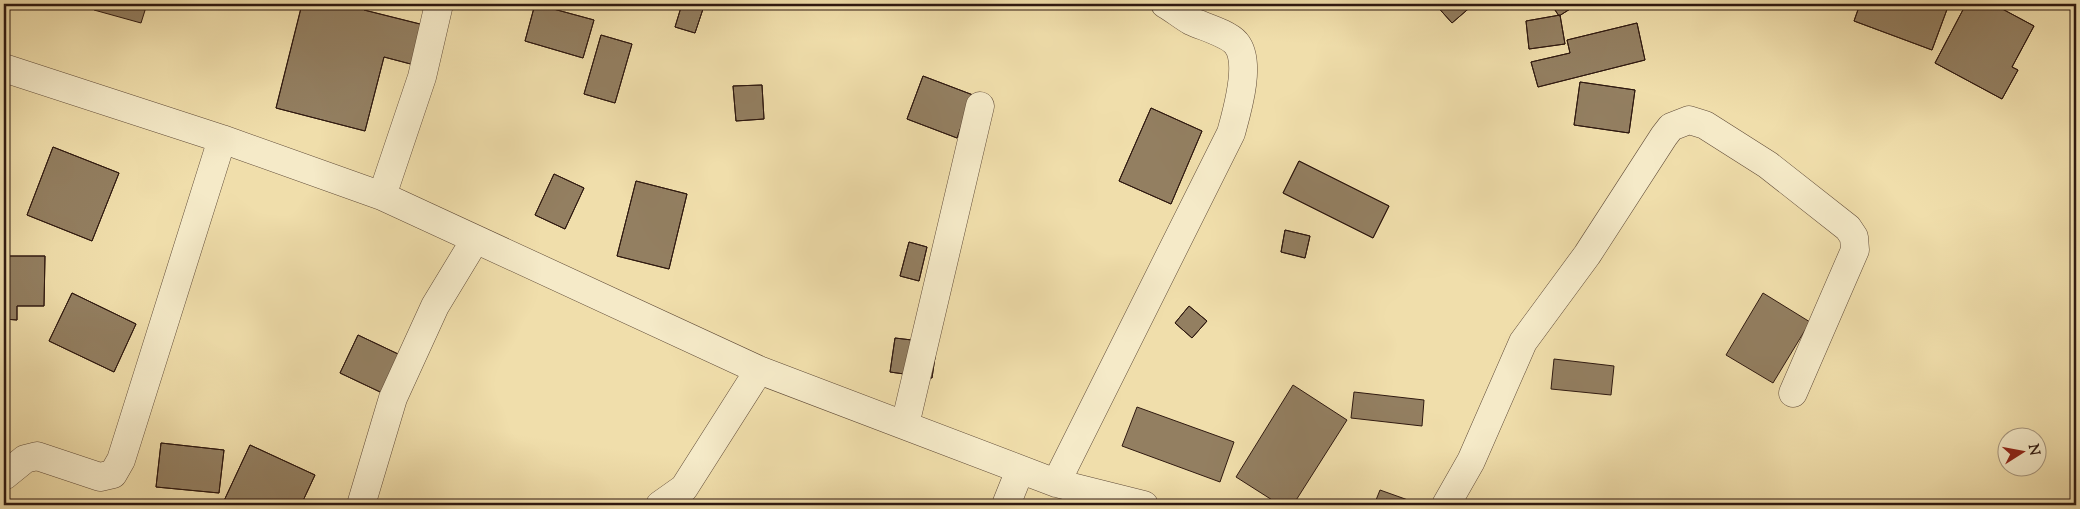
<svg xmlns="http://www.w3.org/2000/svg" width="2080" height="509" font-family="'Sorts Mill Goudy',serif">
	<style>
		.building { fill: #937f61; stroke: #2f1910 }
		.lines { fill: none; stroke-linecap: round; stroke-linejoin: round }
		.minor-casing { stroke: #5f4a37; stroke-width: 29 }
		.minor { stroke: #f5eac8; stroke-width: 28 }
	</style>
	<rect width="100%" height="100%" fill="#f0deab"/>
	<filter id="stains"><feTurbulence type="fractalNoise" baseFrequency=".004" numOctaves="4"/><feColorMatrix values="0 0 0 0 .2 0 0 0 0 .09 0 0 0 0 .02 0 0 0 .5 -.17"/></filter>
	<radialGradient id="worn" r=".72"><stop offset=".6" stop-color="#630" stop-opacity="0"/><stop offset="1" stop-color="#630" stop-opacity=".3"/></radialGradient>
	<path class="building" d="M96 4H147L141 23 94 10Z
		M302 4H350L364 8V10L432 27 422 67 384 57 365 131 276 108Z
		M302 4H350L364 8V10L432 27 422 67 384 57 365 131 276 108Z
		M535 4 594 20 583 58 525 41Z
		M535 4 594 20 583 58 525 41Z
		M682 4 703 9 695 33 675 27Z
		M682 4 703 9 695 33 675 27Z
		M1435 4H1474L1452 23Z
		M1435 4H1474L1452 23Z
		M1551 4H1578L1559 16Z
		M1551 4H1578L1559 16Z
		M1860 4H1949L1932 50 1854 21Z
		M1860 4H1949L1932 50 1854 21Z
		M1966 4H1993L2034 26 2012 67 2018 70 2002 99 1935 63Z
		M1966 4H1993L2034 26 2012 67 2018 70 2002 99 1935 63Z
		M1560 15 1565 44 1529 49 1526 21Z
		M1560 15 1565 44 1529 49 1526 21Z
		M1637 23 1645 60 1538 87 1531 62 1570 53 1567 40Z
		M1637 23 1645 60 1538 87 1531 62 1570 53 1567 40Z
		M601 35 632 44 615 103 584 94Z
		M601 35 632 44 615 103 584 94Z
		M923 76 973 95 957 138 907 119Z
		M923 76 973 95 957 138 907 119Z
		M1580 82 1635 90 1629 133 1574 125Z
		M1580 82 1635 90 1629 133 1574 125Z
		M762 85 764 119 736 121 733 86Z
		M762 85 764 119 736 121 733 86Z
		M1151 108 1202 131 1171 204 1119 181Z
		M1151 108 1202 131 1171 204 1119 181Z
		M53 147 119 173 92 241 27 215Z
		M53 147 119 173 92 241 27 215Z
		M1299 161 1389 206 1373 238 1283 193Z
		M1299 161 1389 206 1373 238 1283 193Z
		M554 174 584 188 565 229 535 215Z
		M554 174 584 188 565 229 535 215Z
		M636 181 687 194 669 269 617 256Z
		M636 181 687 194 669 269 617 256Z
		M1285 230 1310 236 1305 258 1281 252Z
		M1285 230 1310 236 1305 258 1281 252Z
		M909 242 927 247 919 281 900 276Z
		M909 242 927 247 919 281 900 276Z
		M4 256H45L44 306H17V320L4 319Z
		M4 256H45L44 306H17V320L4 319Z
		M72 293 136 324 114 372 49 341Z
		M72 293 136 324 114 372 49 341Z
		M1763 293 1810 322 1773 383 1726 355Z
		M1189 306 1207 321 1192 338 1175 323Z
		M1189 306 1207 321 1192 338 1175 323Z
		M358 335 415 362 397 400 340 373Z
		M358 335 415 362 397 400 340 373Z
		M895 338 937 343 932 378 890 372Z
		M895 338 937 343 932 378 890 372Z
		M1554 359 1614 366 1611 395 1551 389Z
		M1293 385 1347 420 1293 505H1280L1236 477Z
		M1354 392 1424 400 1422 426 1351 418Z
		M1137 407 1234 442 1220 482 1122 446Z
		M161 443 224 450 219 493 156 487Z
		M161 443 224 450 219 493 156 487Z
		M250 445 315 475 301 505H222Z
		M250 445 315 475 301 505H222Z
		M1380 490 1422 505H1374Z
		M4 498 14 501 13 505H4Z
		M4 498 14 501 13 505H4Z"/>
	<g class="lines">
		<defs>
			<path id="minor" d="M4 68 222 139 382 196 759 370 1056 483 1144 505
				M382 196 422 77 439 4
				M905 425 980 106
				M4 476 25 459 37 456 100 477 113 474 121 460 222 139
				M1056 483 1231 133C1237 111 1252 62 1236 43 1227 33 1204 27 1191 21 1182 16 1174 9 1165 4
				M361 505 393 398 435 306 475 240
				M660 505 684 488 759 370
				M1006 505 1020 470
				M1446 505 1471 461 1523 342 1587 255 1664 136 1671 127 1689 120 1705 125 1768 165 1848 228 1854 237 1855 250 1793 393"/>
		</defs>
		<use href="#minor" class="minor-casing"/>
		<use href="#minor" class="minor"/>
	</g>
	<rect width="2080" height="509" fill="none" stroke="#f0deab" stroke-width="20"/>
	<rect x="5" y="5" width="2070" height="499" fill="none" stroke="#2f1910" stroke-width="2.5"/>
	<rect x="10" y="10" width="2060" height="489" fill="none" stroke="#2f1910"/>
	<g transform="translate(2022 452) rotate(79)"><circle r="24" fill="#f5eac8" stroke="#a6967e"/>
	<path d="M0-4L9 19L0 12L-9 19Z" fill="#8f2418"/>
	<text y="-8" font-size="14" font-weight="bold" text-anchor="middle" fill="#2f1910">N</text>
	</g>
	<rect width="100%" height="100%" filter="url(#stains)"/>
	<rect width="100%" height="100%" fill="url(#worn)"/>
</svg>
